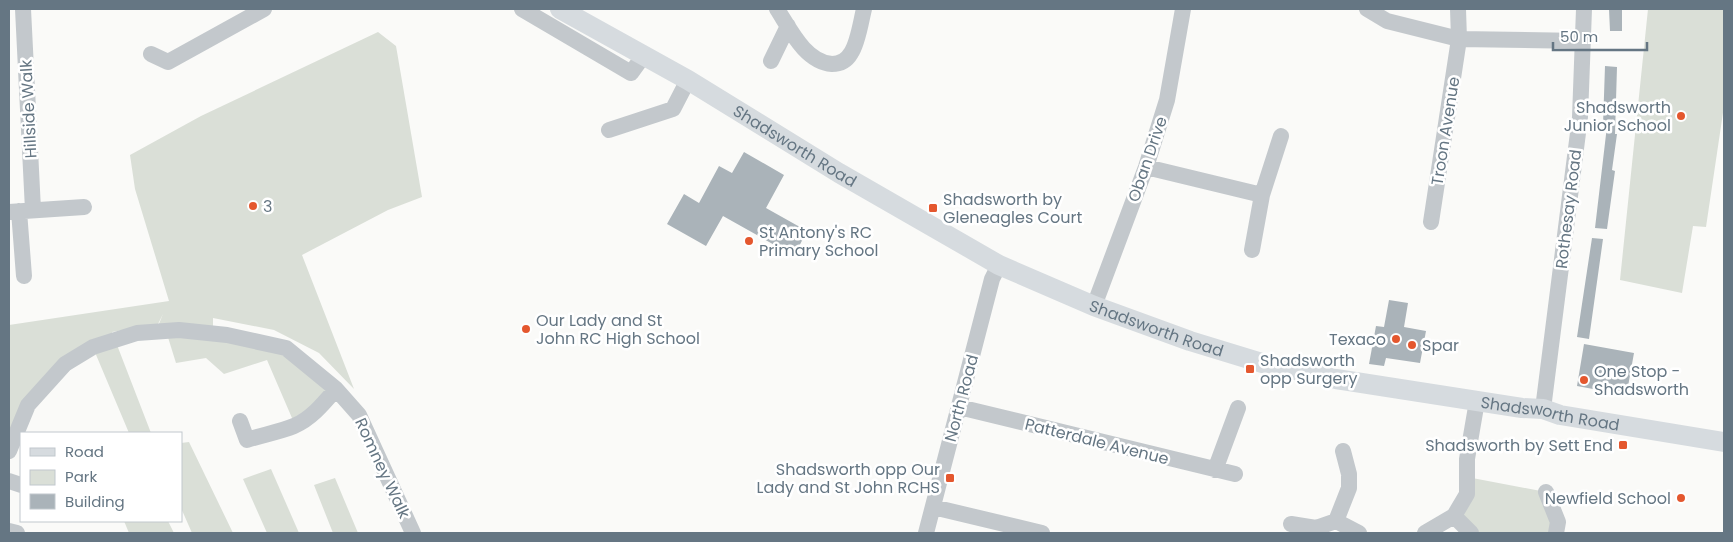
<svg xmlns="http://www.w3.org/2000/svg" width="1733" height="542" font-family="Poppins,sans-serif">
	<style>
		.green { fill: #dadfd7 }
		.building { fill: #aab3b9 }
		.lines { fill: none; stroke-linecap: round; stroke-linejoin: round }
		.minor { stroke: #c3c8cc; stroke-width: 16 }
		.major { stroke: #d6dbdf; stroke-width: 20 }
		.poi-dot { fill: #e4572e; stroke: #fff; stroke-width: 2 }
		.labels { text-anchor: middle; stroke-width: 5; stroke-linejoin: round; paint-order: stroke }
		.poi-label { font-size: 16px; fill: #657683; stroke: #fff; text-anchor: start }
		.street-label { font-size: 16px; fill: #657683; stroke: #fff }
	</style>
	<rect width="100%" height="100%" fill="#fafaf8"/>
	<path class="green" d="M1648 9H1724V106L1706 227 1693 226 1682 293 1620 280Z
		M378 32 396 46 422 197 388 210 302 255 354 389 319 353 274 330 213 318V328L286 348 336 389 295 425 267 360 224 374 206 358 176 363 166 331H156L163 314 158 324 112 332 151 433H129L94 350 28 405 9 453V325L169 301 135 189 130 155 201 116Z
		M189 442 233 533H192L181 508V443Z
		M271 469 299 533H267L243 479Z
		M1467 477 1546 492 1556 533H1471L1454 516Z
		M335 478 358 533H333L314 485Z
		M124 521H168L174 533H129Z"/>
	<path class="building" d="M1609 9H1622V31H1610Z
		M1605 66 1617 67 1615 134H1617L1612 170 1615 171 1607 229 1595 228 1607 126 1603 125Z
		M744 152 784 175 766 208 807 231 794 256 723 216 706 246 667 224 684 194 699 203 719 166 732 173Z
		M1592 238 1603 239 1589 339 1577 337Z
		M1389 300 1408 303 1404 327 1426 331 1420 363 1386 358 1384 366 1369 364 1376 326 1384 327Z
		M1584 344 1634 353 1627 392 1593 386V389L1577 386Z"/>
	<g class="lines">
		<path class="minor" d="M23 9 33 210
			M522 9 631 73 644 55
			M777 9C790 29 805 62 832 64 840 64 847 60 851 53 858 43 861 21 864 9
			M1367 9 1387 21 1459 39 1583 41
			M151 54 168 62 264 9
			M771 61 788 26
			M609 130 673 109 688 80
			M1146 167 1262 195
			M19 211 24 276
			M9 212 84 207
			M1431 222 1459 39 1458 9
			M1252 250 1262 195 1281 136
			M1094 306 1146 167 1167 100 1183 9
			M959 407 1235 474
			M1543 409 1580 117 1584 9
			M240 421 247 440C262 435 279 432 294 426 311 419 324 403 336 389
			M9 451 28 405 65 364 93 347 137 333 179 330 227 335 286 348 336 389 359 415 413 533
			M1215 470 1238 408
			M9 481 21 485
			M1546 492 1558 522 1556 533
			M933 507 1042 533
			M1454 516 1471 533
			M1336 521 1349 488V474L1343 451
			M1291 524 1316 528 1336 521 1359 533
			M9 531 17 533
			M926 533 992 279 999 265
			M1425 533 1454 516 1467 494V459L1477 401"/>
		<path class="major" id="s1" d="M560 9 688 80 839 173 999 265 1094 306 1190 341 1262 363 1336 379 1522 408 1543 409 1560 415 1724 442"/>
	</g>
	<g class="poi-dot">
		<circle cx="1681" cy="116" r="5"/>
		<circle cx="253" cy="206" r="5"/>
		<rect x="928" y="203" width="10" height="10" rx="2.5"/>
		<circle cx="749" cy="241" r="5"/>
		<circle cx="526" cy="329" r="5"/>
		<circle cx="1396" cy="339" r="5"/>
		<circle cx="1412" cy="345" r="5"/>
		<rect x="1245" y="364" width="10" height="10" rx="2.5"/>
		<circle cx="1584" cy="380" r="5"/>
		<rect x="1618" y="440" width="10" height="10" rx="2.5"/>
		<rect x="945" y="473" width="10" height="10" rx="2.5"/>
		<circle cx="1681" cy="498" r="5"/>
	</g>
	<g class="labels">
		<g class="poi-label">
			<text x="1671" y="113" text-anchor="end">Shadsworth<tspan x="1671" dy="18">Junior School</tspan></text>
			<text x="943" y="205">Shadsworth by<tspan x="943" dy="18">Gleneagles Court</tspan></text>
			<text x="263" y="212">3</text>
			<text x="759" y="238">St Antony's RC<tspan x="759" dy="18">Primary School</tspan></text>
			<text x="536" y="326">Our Lady and St<tspan x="536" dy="18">John RC High School</tspan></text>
			<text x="1386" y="345" text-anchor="end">Texaco</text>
			<text x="1422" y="351">Spar</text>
			<text x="1260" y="366">Shadsworth<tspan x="1260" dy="18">opp Surgery</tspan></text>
			<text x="1594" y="377">One Stop -<tspan x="1594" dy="18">Shadsworth</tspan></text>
			<text x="1613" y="451" text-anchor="end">Shadsworth by Sett End</text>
			<text x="940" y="475" text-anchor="end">Shadsworth opp Our<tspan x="940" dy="18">Lady and St John RCHS</tspan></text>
			<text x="1671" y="504" text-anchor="end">Newfield School</text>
		</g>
		<g class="street-label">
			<text transform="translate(28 109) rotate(-93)" y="6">Hillside Walk</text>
			<text transform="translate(1445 131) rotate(-81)" y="6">Troon Avenue</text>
			<text dy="6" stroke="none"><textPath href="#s1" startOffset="272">Shadsworth Road</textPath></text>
			<text transform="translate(1147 159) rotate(-71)" y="6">Oban Drive</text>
			<text transform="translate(1568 209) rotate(-83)" y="6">Rothesay Road</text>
			<text dy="6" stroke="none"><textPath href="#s1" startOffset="678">Shadsworth Road</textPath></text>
			<text transform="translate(961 398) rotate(-75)" y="6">North Road</text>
			<text dy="6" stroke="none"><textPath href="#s1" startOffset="1082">Shadsworth Road</textPath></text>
			<text transform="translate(1097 441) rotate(14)" y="6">Patterdale Avenue</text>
			<text transform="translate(383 468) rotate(65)" y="6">Romney Walk</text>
		</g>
	</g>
	<rect width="1733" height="542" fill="none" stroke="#657683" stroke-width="20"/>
	<rect x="20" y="432" width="162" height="90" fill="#ffffff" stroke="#c1c8cd"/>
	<rect x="30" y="448" width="25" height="8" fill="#d6dbdf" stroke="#c1c8cd"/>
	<text x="65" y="457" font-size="15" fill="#657683">Road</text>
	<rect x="30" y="470" width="25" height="15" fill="#dadfd7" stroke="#c1c8cd"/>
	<text x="65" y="482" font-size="15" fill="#657683">Park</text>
	<rect x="30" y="494" width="25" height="15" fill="#aab3b9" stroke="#c1c8cd"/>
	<text x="65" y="507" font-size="15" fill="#657683">Building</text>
	<path d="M1553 42v8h94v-8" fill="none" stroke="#657683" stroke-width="2.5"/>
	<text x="1560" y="42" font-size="15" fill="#657683" stroke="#ffffff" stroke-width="4" paint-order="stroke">50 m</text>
</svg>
